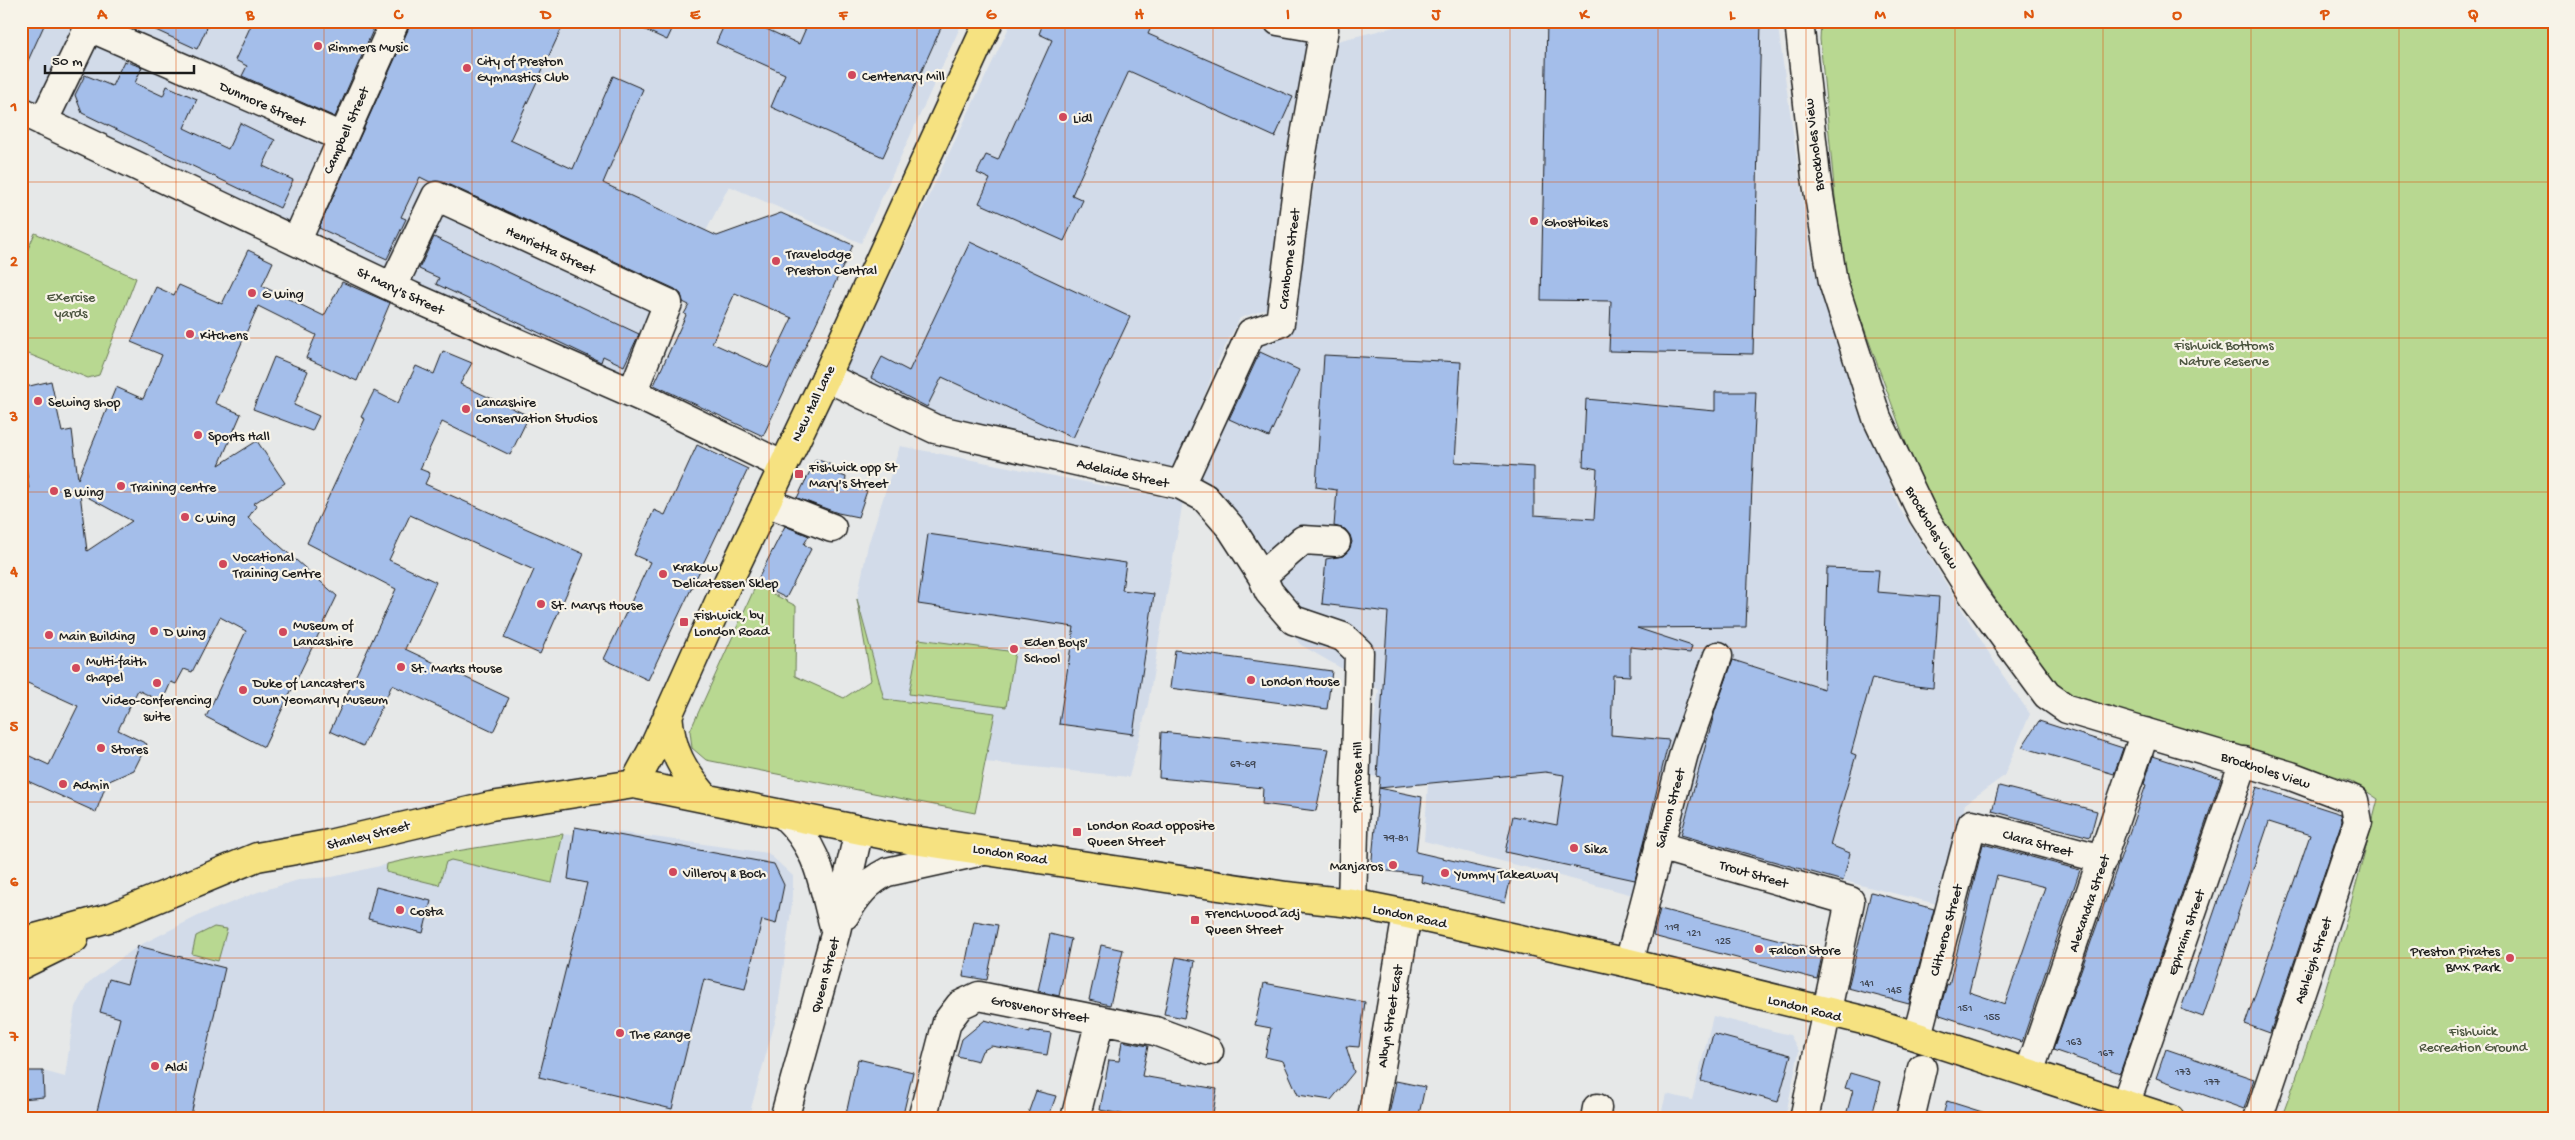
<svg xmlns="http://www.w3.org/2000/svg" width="2575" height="1140" font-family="'Gochi Hand',sans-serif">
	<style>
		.built { fill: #d2dbe9 }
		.green { fill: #b8d891; stroke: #6a7a56 }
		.building { fill: #a4beea; stroke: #1c1c1c; fill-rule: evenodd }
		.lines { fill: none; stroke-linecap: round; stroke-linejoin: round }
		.minor-casing { stroke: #1c1c1c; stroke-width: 31 }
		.highway-casing { stroke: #1c1c1c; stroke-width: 31 }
		.minor { stroke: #f7f3e8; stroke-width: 28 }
		.highway { stroke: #f6e281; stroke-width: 28 }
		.grid { fill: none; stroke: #de560d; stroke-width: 1; stroke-opacity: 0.55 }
		.poi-dot { fill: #d1495b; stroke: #f7f3e8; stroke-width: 2 }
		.labels { text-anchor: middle; stroke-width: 4.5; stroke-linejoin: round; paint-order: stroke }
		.number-label { font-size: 11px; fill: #3e4450 }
		.poi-label { font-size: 14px; fill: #1c1c1c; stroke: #f7f3e8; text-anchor: start }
		.street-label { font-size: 14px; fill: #1c1c1c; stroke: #f7f3e8 }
		.park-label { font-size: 14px; fill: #4b543f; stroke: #f7f3e8 }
		.neatline { fill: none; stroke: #de560d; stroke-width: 2 }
		.grid-label { font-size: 16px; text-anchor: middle; font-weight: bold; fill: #de560d }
	</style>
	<rect width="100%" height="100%" fill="#e6e8e8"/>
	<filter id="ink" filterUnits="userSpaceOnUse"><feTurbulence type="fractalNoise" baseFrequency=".02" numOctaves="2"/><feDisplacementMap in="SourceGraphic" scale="10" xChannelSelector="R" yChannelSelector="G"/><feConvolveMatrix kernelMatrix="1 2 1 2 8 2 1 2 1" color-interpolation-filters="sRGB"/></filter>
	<g filter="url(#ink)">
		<path class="built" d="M21 21H963L861 243 729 186 654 333 637 382 259 214 21 98Z
			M1012 21H1221L1309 35 1273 307 1240 318 1218 361 1175 470 927 418 843 376Z
			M1395 21H1777L1812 264 1898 506 2002 674 2030 714 2004 776 1965 804 1941 905 1679 840 1637 896 1424 841 1428 784 1365 775 1379 690 1301 645 1257 591 1200 479 1242 374 1258 339 1280 323 1298 295 1312 199 1329 43 1394 27Z
			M900 446 1183 501 1148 704 1129 777 985 762 995 713 884 699 857 599 868 545Z
			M610 831 768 853 793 876V896L777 1015 748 1119H21V1099L44 1097 43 1071 65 1077 75 1007 88 983 138 946 200 915 258 892 302 879 332 877 419 857 549 836Z
			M1713 1016 1790 1035 1799 1051 1785 1119H1660L1666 1094 1692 1100Z"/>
		<path class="green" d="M1821 21H2554V1119H2281C2320 1015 2352 907 2378 799L2351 781 2059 691 1926 498 1847 281 1837 218 1820 39Z
			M35 233 136 278 99 375 88 378 21 351V265Z
			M756 585 796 606 795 676 844 698 871 680 857 599 884 699 995 713 975 813 706 760 692 748 690 731Z
			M919 639 1015 652 1006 707 909 694Z
			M563 834 552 883 451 860 446 862 439 885 386 872 387 864 419 857Z
			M214 927 227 929 218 961 192 954 196 936Z"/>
		<path class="building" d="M21 21H46L21 76Z
			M136 21H210L197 49Z
			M253 21H377L335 117 242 76 247 66 235 60Z
			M412 21H565L510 140 573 169 613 76 643 89 603 183 717 236 781 213 853 245 763 436 654 385 686 315 684 314 689 305 683 302 681 294 675 289 443 182H430L420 177 401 217 406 219 387 259 319 228ZM735 293 792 318 768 368 712 343Z
			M626 21H676L667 40Z
			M726 21H749L799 44 809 21H944L883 157 771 107 785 74 716 43Z
			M1044 21H1154L1148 34 1293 97 1275 137 1129 71 1072 195 1083 200 1064 241 979 203 990 179 977 173 986 155 998 160 1052 40 1039 34Z
			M1547 21H1761L1753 354 1609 351 1611 301 1541 300Z
			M124 61 142 67 135 83 163 96 167 86 197 99 184 128 228 149 240 123 275 140 263 166 293 180 280 208 82 113 75 95 85 75 112 86Z
			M434 237 639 334 624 366 603 356 601 362 436 284 439 278 419 269Z
			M970 242 1130 317 1073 438 942 377 927 407 871 378 882 357 909 371Z
			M248 250 273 262 262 286 324 316 342 282 390 303 357 381 306 358 316 335 258 306 215 403 241 414 219 465 257 441 285 483 253 504 257 505 248 518 337 596 264 747 206 717 246 631 220 617 192 672 184 669 176 684 171 682 162 702 138 690 118 730 147 744 134 770 107 782 96 812 21 778V752L49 765 78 706 21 680V485L29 489 21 428V388L51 381 62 432 72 430 78 479 116 387 143 399 162 355 131 342 156 287 174 295 179 285 222 304ZM80 493 132 521 87 551Z
			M443 351 472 363 460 384 529 416 510 455 442 422 420 469 430 473 425 484 584 554 540 654 504 638 534 570 410 515 389 560 436 582 405 649 509 698 493 732 392 685 363 746 330 731 396 589 307 543 365 419 361 417 374 391 398 403 416 366 434 374Z
			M1260 352 1299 370 1269 437 1229 419Z
			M1324 355 1461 362 1455 462 1534 467V515L1594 519 1597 469 1583 466 1586 399 1715 411V392H1756L1746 627 1637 628 1692 646 1690 653 1630 647V676L1613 675 1611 735 1669 740 1635 880 1505 852 1513 816 1557 825 1564 775 1545 772 1379 788 1422 797 1416 852 1512 874 1505 902 1421 882 1422 875 1371 869 1380 777 1377 776 1388 612 1322 604 1326 559 1343 556 1349 550 1352 542 1350 535 1345 529 1334 526 1337 490 1316 487Z
			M274 357 308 371 294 405 319 416 312 431 253 409Z
			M697 445 748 469 648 680 604 659 650 562 634 555 654 510 665 515Z
			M816 459 839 468 837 474 846 477 845 484 867 491 858 517 838 513 797 498Z
			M785 526 809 536 804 544 811 549 786 598 756 583Z
			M928 534 1126 563 1122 590 1154 594 1133 734 1059 724 1074 627 918 604Z
			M1827 568 1879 570 1877 592 1939 597 1933 688 1897 684 1872 678 1851 753 1856 755 1830 845 1850 853 1843 881 1681 835 1715 711 1733 660 1824 689Z
			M1175 650 1332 671 1327 709 1170 688Z
			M2039 721 2123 748 2114 774 2022 747Z
			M1161 732 1329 749 1316 811 1262 804 1263 788 1159 778Z
			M2153 756 2221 778 2120 1073 2053 1050 2146 785 2144 784Z
			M1999 786 2097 811 2090 837 1992 811Z
			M2257 787 2341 814 2342 821 2270 1033 2245 1024 2310 835 2269 822 2203 1017 2181 1009Z
			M575 827 774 864 784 885 776 924 762 920 745 989 704 979 672 1109 539 1077 587 883 568 879Z
			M1983 844 2080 870 2022 1042 1940 1015 1939 1012 1947 984 1949 985ZM1997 875 2045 887 2005 1004 1969 992Z
			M376 887 431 901 423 933 368 919Z
			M1871 892 1934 909 1909 1004 1848 988Z
			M1660 909 1823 951 1817 979 1653 936Z
			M974 921 998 925 987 980 963 976Z
			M1050 934 1071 939 1059 996 1038 991Z
			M1101 945 1123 950 1110 1005 1089 1000Z
			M138 946 225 968 190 1119H95L120 1018 100 1012 109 979 127 984Z
			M1176 957 1195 961 1184 1018 1164 1014Z
			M1264 983 1365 1002 1359 1047 1346 1046 1354 1072 1331 1100 1298 1095 1283 1061 1265 1057 1271 1028 1255 1025Z
			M985 1020 1030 1033V1030L1051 1033 1047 1055 991 1046 982 1051 978 1061 957 1056 962 1039Z
			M1713 1034 1791 1055 1778 1102 1701 1081Z
			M1122 1041 1148 1046 1142 1076 1217 1089 1212 1119H1148L1100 1110 1109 1060 1119 1061Z
			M2166 1049 2254 1079 2244 1109 2156 1078Z
			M858 1059 913 1072 902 1119H845Z
			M21 1071H43L44 1097 21 1099Z
			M1850 1073 1881 1082 1871 1119H1845L1853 1090 1845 1088Z
			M1396 1081 1425 1087 1418 1119H1388Z
			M1036 1091 1056 1096 1048 1119H1026Z
			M1947 1101 1992 1115 1991 1119H1942Z"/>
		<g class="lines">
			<defs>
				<path id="minor" d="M1799 21 1816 177 1833 282 1877 418 1923 515 1974 596 2047 695 2067 709 2291 776 2354 800 2358 822 2258 1119
					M21 111 411 296 648 400 782 465
					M43 122 89 27 342 137
					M297 240 395 21
					M393 286 436 196 668 303 632 393
					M826 377 935 429 1181 485 1205 498 1231 528 1262 576 1269 592 1293 620 1343 637 1359 652 1352 903
					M1181 485 1251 333 1280 323 1300 164 1324 29 1278 21
					M766 502 832 528
					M1262 576 1303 540 1336 542
					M784 815C821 850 822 884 835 930
					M1659 846 1850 901 1804 1119
					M845 915C856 896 867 882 887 872L983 851
					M1629 963 1684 753 1718 656
					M1917 1036 1972 824 2103 859
					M2029 1073 2145 732
					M2126 1103 2244 761
					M784 1119 836 931 859 830
					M922 1119 947 1022 960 1005 979 996 1155 1031 1209 1051
					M1075 1119 1100 1020
					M1372 1119 1407 914
					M1595 1119 1597 1108
					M1910 1119 1922 1068"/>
				<path id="highway" d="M668 714C671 751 682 770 706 798
					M634 784 653 749 728 582 826 377 989 21
					M21 942 112 917 257 857 329 844 491 806 634 784 900 838 1286 896 1352 903 1407 914 1629 963 1875 1023 2170 1119
					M21 965 74 939"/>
			</defs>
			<use href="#minor" class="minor-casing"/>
			<use href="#highway" class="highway-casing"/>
			<use href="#minor" class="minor"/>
			<use href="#highway" class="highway"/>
		</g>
	</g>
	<path class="grid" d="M176 21V1119M324 21V1119M472 21V1119M620 21V1119M769 21V1119M917 21V1119M1065 21V1119M1213 21V1119M1362 21V1119M1510 21V1119M1658 21V1119M1806 21V1119M1955 21V1119M2103 21V1119M2251 21V1119M2399 21V1119M21 182H2554M21 338H2554M21 492H2554M21 648H2554M21 802H2554M21 958H2554"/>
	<g class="poi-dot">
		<circle cx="318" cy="46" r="5"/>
		<circle cx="467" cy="68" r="5"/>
		<circle cx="852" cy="75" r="5"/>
		<circle cx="1063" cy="117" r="5"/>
		<circle cx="1534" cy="221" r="5"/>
		<circle cx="776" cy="261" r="5"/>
		<circle cx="252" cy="293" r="5"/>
		<circle cx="190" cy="334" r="5"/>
		<circle cx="38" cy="401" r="5"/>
		<circle cx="466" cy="409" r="5"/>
		<circle cx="198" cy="435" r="5"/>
		<rect x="794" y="469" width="10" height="10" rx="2.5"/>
		<circle cx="121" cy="486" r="5"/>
		<circle cx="54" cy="491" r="5"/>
		<circle cx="185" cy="517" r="5"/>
		<circle cx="223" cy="564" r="5"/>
		<circle cx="663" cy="574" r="5"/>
		<circle cx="541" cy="604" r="5"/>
		<rect x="679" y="617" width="10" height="10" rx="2.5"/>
		<circle cx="154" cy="631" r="5"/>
		<circle cx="283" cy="632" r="5"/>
		<circle cx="49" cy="635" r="5"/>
		<circle cx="1014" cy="649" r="5"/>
		<circle cx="401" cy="667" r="5"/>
		<circle cx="76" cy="668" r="5"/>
		<circle cx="1251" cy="680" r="5"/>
		<circle cx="157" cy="683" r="5"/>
		<circle cx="243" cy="690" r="5"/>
		<circle cx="101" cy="748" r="5"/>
		<circle cx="63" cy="784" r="5"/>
		<rect x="1072" y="827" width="10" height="10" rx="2.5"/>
		<circle cx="1574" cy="848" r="5"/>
		<circle cx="1393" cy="865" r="5"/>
		<circle cx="673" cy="872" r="5"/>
		<circle cx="1445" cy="873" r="5"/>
		<circle cx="400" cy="910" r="5"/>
		<rect x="1190" y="915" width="10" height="10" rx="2.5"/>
		<circle cx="1759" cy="949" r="5"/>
		<circle cx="2510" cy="958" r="5"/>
		<circle cx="620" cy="1033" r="5"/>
		<circle cx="155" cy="1066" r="5"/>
	</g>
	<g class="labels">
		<g class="number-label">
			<text x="1243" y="767">67-69</text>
			<text x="1396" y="841">79-81</text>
			<text x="1672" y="930">119</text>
			<text x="1694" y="936">121</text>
			<text x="1723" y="944">125</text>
			<text x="1867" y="986">141</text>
			<text x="1894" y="993">145</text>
			<text x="1965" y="1011">151</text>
			<text x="1992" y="1020">155</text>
			<text x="2074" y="1045">163</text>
			<text x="2106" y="1056">167</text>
			<text x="2183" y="1075">173</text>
			<text x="2212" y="1085">177</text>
		</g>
		<g class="poi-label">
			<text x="328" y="51">Rimmers Music</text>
			<text x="477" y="65">City of Preston<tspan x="477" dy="16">Gymnastics Club</tspan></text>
			<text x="862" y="80">Centenary Mill</text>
			<text x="1073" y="122">Lidl</text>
			<text x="1544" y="226">Ghostbikes</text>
			<text x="786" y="258">Travelodge<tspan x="786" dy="16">Preston Central</tspan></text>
			<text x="262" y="298">G Wing</text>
			<text x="200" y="339">Kitchens</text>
			<text x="48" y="406">Sewing shop</text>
			<text x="476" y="406">Lancashire<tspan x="476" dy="16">Conservation Studios</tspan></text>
			<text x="208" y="440">Sports Hall</text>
			<text x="809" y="471">Fishwick opp St<tspan x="809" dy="16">Mary's Street</tspan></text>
			<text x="131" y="491">Training centre</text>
			<text x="64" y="496">B Wing</text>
			<text x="195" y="522">C Wing</text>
			<text x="233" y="561">Vocational<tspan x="233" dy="16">Training Centre</tspan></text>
			<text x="673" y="571">Krakow<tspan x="673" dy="16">Delicatessen Sklep</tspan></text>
			<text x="551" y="609">St. Marys House</text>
			<text x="694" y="619">Fishwick, by<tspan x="694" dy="16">London Road</tspan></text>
			<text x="293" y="629">Museum of<tspan x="293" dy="16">Lancashire</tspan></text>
			<text x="164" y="636">D Wing</text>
			<text x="59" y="640">Main Building</text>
			<text x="1024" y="646">Eden Boys'<tspan x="1024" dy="16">School</tspan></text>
			<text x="86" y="665">Multi-faith<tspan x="86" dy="16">chapel</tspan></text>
			<text x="411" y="672">St. Marks House</text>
			<text x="1261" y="685">London House</text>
			<text x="253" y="687">Duke of Lancaster's<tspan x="253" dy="16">Own Yeomanry Museum</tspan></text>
			<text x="157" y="704" text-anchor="middle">Video-conferencing<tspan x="157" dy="16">suite</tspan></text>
			<text x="111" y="753">Stores</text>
			<text x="73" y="789">Admin</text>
			<text x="1087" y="829">London Road opposite<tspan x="1087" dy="16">Queen Street</tspan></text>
			<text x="1584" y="853">Sika</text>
			<text x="1383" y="870" text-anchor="end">Manjaros</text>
			<text x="683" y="877">Villeroy &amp; Boch</text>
			<text x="1455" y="878">Yummy Takeaway</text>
			<text x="410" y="915">Costa</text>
			<text x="1205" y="917">Frenchwood adj<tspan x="1205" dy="16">Queen Street</tspan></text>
			<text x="1769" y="954">Falcon Store</text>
			<text x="2500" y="955" text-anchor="end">Preston Pirates<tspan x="2500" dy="16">BMX Park</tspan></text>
			<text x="630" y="1038">The Range</text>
			<text x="165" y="1071">Aldi</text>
		</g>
		<g class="street-label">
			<text transform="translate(263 103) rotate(24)" y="5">Dunmore Street</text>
			<text transform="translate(345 130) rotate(-66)" y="5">Campbell Street</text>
			<text transform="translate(1813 145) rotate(-97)" y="5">Brockholes View</text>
			<text transform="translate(551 249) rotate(25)" y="5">Henrietta Street</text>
			<text transform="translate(1288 259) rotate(-83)" y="5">Cranborne Street</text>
			<text transform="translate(401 290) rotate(25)" y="5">St Mary's Street</text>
			<text transform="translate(812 403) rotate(-64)" y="5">New Hall Lane</text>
			<text transform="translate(1123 472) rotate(13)" y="5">Adelaide Street</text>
			<text transform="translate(1933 527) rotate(60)" y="5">Brockholes View</text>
			<text transform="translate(2266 769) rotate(18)" y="5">Brockholes View</text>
			<text transform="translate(1356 777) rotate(-89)" y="5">Primrose Hill</text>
			<text transform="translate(1669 808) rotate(-75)" y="5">Salmon Street</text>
			<text transform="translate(368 834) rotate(-14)" y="5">Stanley Street</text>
			<text transform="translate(2038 842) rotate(15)" y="5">Clara Street</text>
			<text transform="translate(1010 853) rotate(9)" y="5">London Road</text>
			<text transform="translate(1754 873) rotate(16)" y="5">Trout Street</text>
			<text transform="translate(2088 903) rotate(-71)" y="5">Alexandra Street</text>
			<text transform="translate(1410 915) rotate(12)" y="5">London Road</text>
			<text transform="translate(1945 930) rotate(-75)" y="5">Clitheroe Street</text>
			<text transform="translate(2185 932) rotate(-71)" y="5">Ephraim Street</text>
			<text transform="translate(2312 960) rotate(-71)" y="5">Ashleigh Street</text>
			<text transform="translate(824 975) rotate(-75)" y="5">Queen Street</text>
			<text transform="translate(1805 1007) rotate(14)" y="5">London Road</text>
			<text transform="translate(1040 1008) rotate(11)" y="5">Grosvenor Street</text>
			<text transform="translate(1389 1016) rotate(-81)" y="5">Albyn Street East</text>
		</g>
		<g class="park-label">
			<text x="71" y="301">Exercise<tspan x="71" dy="16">yards</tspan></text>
			<text x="2224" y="349">Fishwick Bottoms<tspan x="2224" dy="16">Nature Reserve</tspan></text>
			<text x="2473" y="1035">Fishwick<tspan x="2473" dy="16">Recreation Ground</tspan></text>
		</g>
	</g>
	<rect width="2575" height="1140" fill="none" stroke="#f7f3e8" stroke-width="55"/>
	<path d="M45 65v8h149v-8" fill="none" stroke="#1c1c1c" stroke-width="2.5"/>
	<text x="52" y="65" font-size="15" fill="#1c1c1c" stroke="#f7f3e8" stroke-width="4" paint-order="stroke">50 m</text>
	<rect x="28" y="28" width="2520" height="1084" class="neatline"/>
	<g class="grid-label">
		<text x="102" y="19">A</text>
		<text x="250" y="19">B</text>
		<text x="398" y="19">C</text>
		<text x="546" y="19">D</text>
		<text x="695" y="19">E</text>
		<text x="843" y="19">F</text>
		<text x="991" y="19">G</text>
		<text x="1139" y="19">H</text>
		<text x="1288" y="19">I</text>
		<text x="1436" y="19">J</text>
		<text x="1584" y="19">K</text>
		<text x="1732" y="19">L</text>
		<text x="1880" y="19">M</text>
		<text x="2029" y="19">N</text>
		<text x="2177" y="19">O</text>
		<text x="2325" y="19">P</text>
		<text x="2473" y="19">Q</text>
		<text x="14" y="111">1</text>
		<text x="14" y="266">2</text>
		<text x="14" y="421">3</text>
		<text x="14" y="576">4</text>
		<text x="14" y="731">5</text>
		<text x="14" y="886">6</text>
		<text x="14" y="1041">7</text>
	</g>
</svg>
